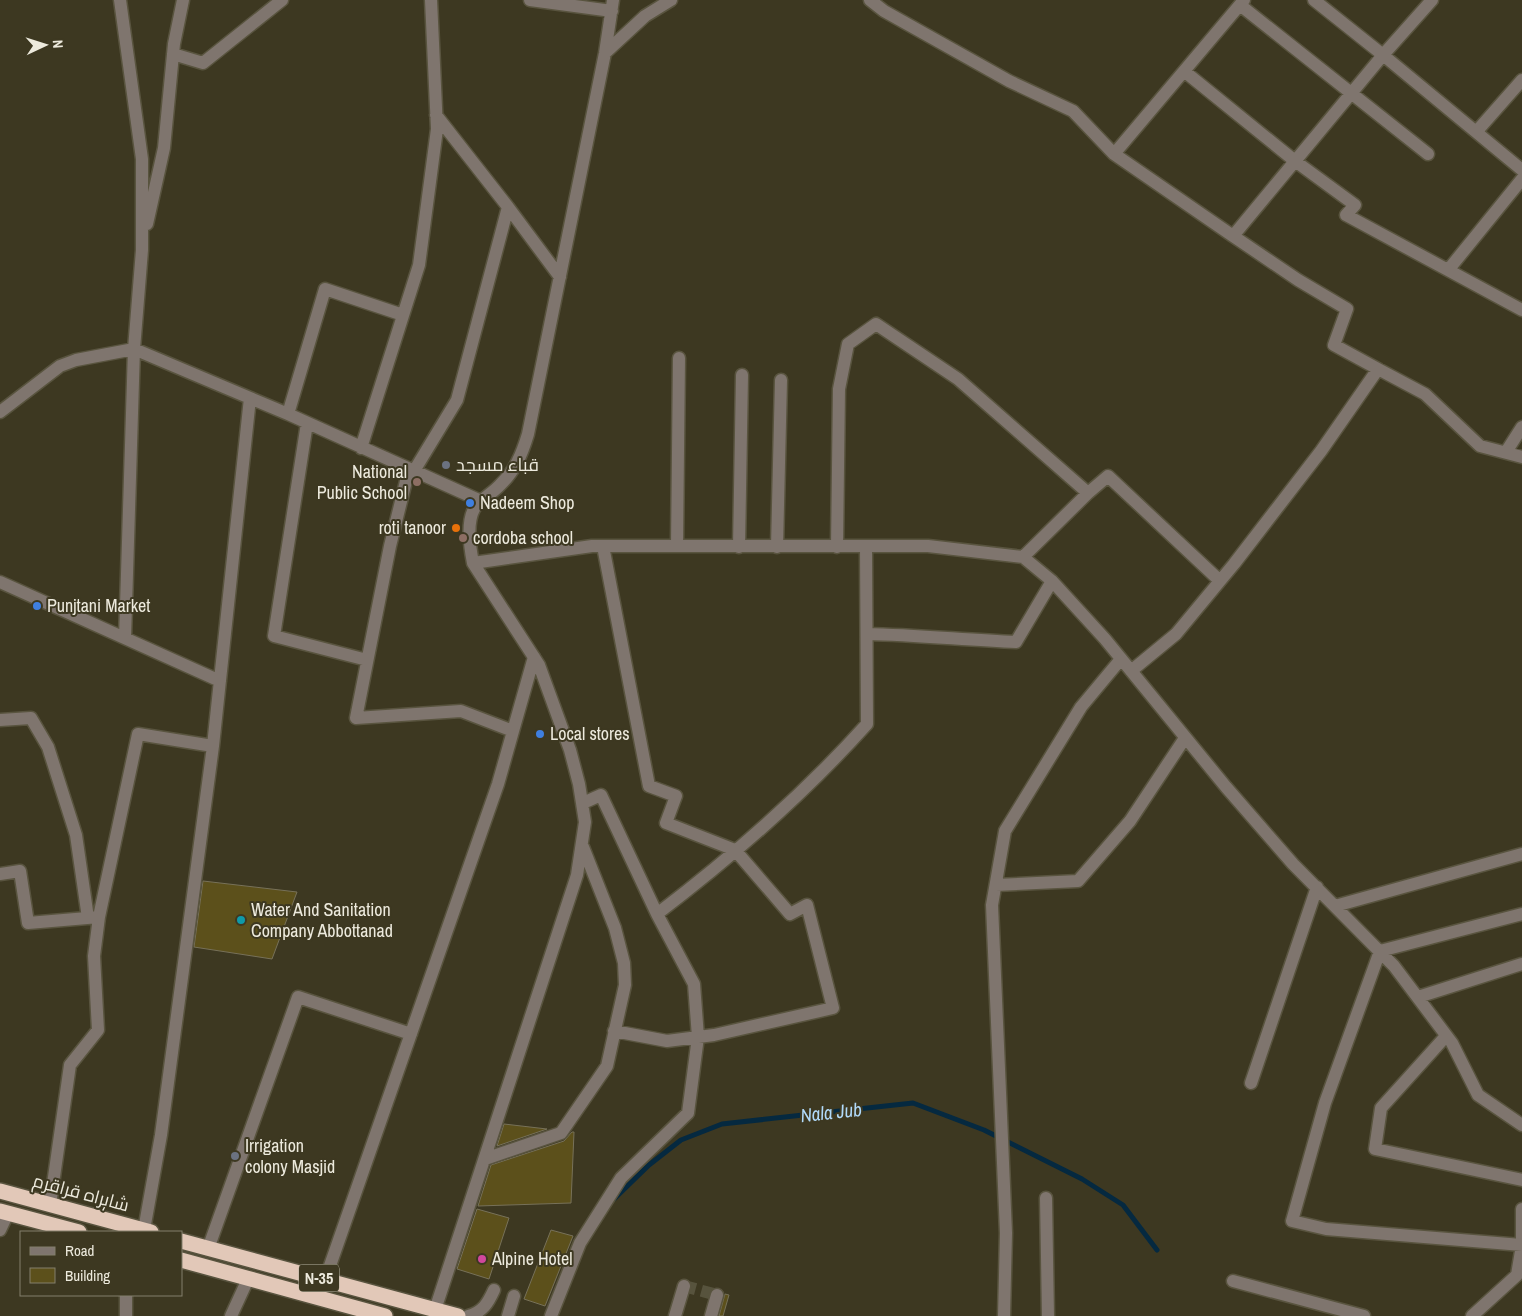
<svg xmlns="http://www.w3.org/2000/svg" width="1522" height="1316" font-family="'Archivo Narrow',Cairo,sans-serif">
	<style>
		.lines { fill: none; stroke-linecap: round; stroke-linejoin: round }
		.stream { stroke: #052940; stroke-width: 5 }
		.building { fill: #5c501b; stroke: #777159 }
		.minor-tunnel { stroke: #57533d; stroke-width: 12; stroke-dasharray: 12 6; stroke-linecap: butt }
		.minor-casing { stroke: #59543f; stroke-width: 15 }
		.highway-casing { stroke: #59543f; stroke-width: 18 }
		.minor { stroke: #7f756e; stroke-width: 12 }
		.highway { stroke: #e2c8b8; stroke-width: 15 }
		.worship-dot { fill: #6b7280; stroke: #3d3821; stroke-width: 2 }
		.education-dot { fill: #8d6e63; stroke: #3d3821; stroke-width: 2 }
		.shop-dot { fill: #3f7fe0; stroke: #3d3821; stroke-width: 2 }
		.food-dot { fill: #e8710a; stroke: #3d3821; stroke-width: 2 }
		.culture-dot { fill: #0f9aa8; stroke: #3d3821; stroke-width: 2 }
		.hotel-dot { fill: #d1479c; stroke: #3d3821; stroke-width: 2 }
		.labels { text-anchor: middle; stroke-width: 4; stroke-linejoin: round; paint-order: stroke }
		.shield { fill: #3d3821; stroke: #b8b5a5; stroke-width: 1 }
		.shield-label { font-size: 16px; font-weight: bold; fill: #edeadd }
		.poi-label { font-size: 18px; fill: #edeadd; stroke: #3d3821; text-anchor: start }
		.street-label { font-size: 18px; fill: #edeadd; stroke: #3d3821 }
		.water-label { font-size: 19px; font-style: italic; fill: #b1dafa; stroke: #3d3821 }
	</style>
	<rect width="100%" height="100%" fill="#3d3821"/>
	<g class="lines">
		<path class="stream" d="M613 1200 649 1165 681 1140 722 1124 913 1103 984 1130 1082 1179 1123 1205 1157 1250"/>
	</g>
	<path class="building" d="M203 881 297 892 272 959 194 947Z
		M504 1124 547 1129 497 1146Z
		M572 1132H574L571 1203 478 1206 491 1165 564 1141Z
		M477 1209 509 1218 489 1279 457 1269Z
		M551 1230 573 1236 545 1306 524 1299Z
		M725 1294 729 1295 723 1316H719Z"/>
	<g class="lines">
		<path class="minor-tunnel" d="M684 1286 717 1295"/>
		<defs>
			<path id="minor" d="M120 0 142 159V250L134 349 125 638
				M530 0 612 11
				M870 0 884 11 1009 81 1073 111 1114 154 1233 236 1383 55 1522 170
				M1314 0 1383 55 1432 0
				M1240 5 1428 154
				M605 53 645 16 671 0
				M173 54 203 63 282 0
				M1184 71 1295 161 1355 205 1346 215 1522 310
				M1477 131 1522 80
				M1114 154 1244 0
				M508 207 560 277
				M147 224 164 148 174 44 183 0
				M1449 269 1522 179
				M1378 369 1425 394 1480 446 1522 457
				M0 412 60 366 76 360 134 349 288 414 481 501
				M288 414 325 289 403 315
				M307 423 274 636 367 660
				M361 448 419 265 437 129 431 0
				M1506 452 1522 427
				M409 469 390 546 356 718 461 711 513 731
				M414 471 457 400 508 207 436 115
				M1088 493 1108 476 1219 580
				M603 546 649 786 676 796 666 823 735 850 790 914 807 905 833 1008 714 1035 667 1041 614 1031
				M677 546 679 358
				M739 547 742 375
				M777 547 781 380
				M837 547 839 389 848 344 876 324 958 379 1088 493 1023 557
				M473 563 592 546H928L1023 557 1052 581 1105 639 1226 787 1293 864 1394 966 1452 1043 1478 1095 1522 1125
				M0 582 220 681
				M867 634C917 635 966 640 1016 642L1052 581
				M1131 671 1176 634 1234 564 1321 451 1378 369 1334 345 1347 309 1298 280 1233 236
				M0 720 31 718 48 747 76 835 88 918
				M213 746 250 398
				M583 803 601 795 657 914C732 857 804 794 867 724L866 547
				M0 874 20 871 28 923 99 917 94 956 98 1030 70 1065 50 1205
				M996 885 1078 881 1130 821 1185 738
				M1335 906 1522 854
				M99 917 138 734 213 746 161 1135 144 1230
				M1418 997 1522 964
				M1446 1036 1381 1108 1375 1149 1522 1180
				M1251 1083 1317 887
				M485 1159 561 1133 607 1066 625 985 624 963 615 928 583 847
				M1046 1198 1048 1316
				M0 1230 8 1213
				M1522 1245 1326 1229 1292 1221 1325 1103 1380 951 1522 914
				M208 1249 298 997 411 1034
				M325 1280 498 784 534 657
				M1233 1281 1364 1316
				M126 1295V1316
				M435 1310 577 875 585 822 579 784 570 750 539 665 473 563C470 548 466 524 474 509 480 499 492 494 500 485 515 471 522 454 528 434L605 53 613 0
				M231 1316 248 1279
				M468 1316C483 1312 488 1303 494 1290
				M508 1316 514 1296
				M551 1316 580 1243 621 1178 688 1113 698 1037 694 984 657 914
				M675 1316 684 1286
				M711 1316 717 1295
				M1004 1316 1006 1233 992 905 1005 831 1081 707 1121 659
				M1472 1316 1517 1275 1522 1245V1209"/>
			<path id="highway" d="M0 1191 151 1232
				M0 1211 79 1232
				M181 1241 458 1316
				M181 1260 385 1316"/>
		</defs>
		<use href="#minor" class="minor-casing"/>
		<use href="#highway" class="highway-casing"/>
		<use href="#minor" class="minor"/>
		<use href="#highway" class="highway"/>
	</g>
	<g class="worship-dot">
		<circle cx="446" cy="465" r="5"/>
		<circle cx="235" cy="1156" r="5"/>
	</g>
	<g class="education-dot">
		<circle cx="417" cy="482" r="5"/>
		<circle cx="463" cy="538" r="5"/>
	</g>
	<g class="shop-dot">
		<circle cx="470" cy="503" r="5"/>
		<circle cx="37" cy="606" r="5"/>
		<circle cx="540" cy="734" r="5"/>
	</g>
	<circle class="food-dot" cx="456" cy="528" r="5"/>
	<circle class="culture-dot" cx="241" cy="920" r="5"/>
	<circle class="hotel-dot" cx="482" cy="1259" r="5"/>
	<g class="labels">
		<rect class="shield" x="299" y="1264.5" width="40" height="27" rx="4"/>
		<g class="shield-label">
			<text x="319" y="1284">N-35</text>
		</g>
		<g class="poi-label">
			<text x="456" y="471">قباء مسجد</text>
			<text x="407" y="478" text-anchor="end">National<tspan x="407" dy="21">Public School</tspan></text>
			<text x="480" y="509">Nadeem Shop</text>
			<text x="446" y="534" text-anchor="end">roti tanoor</text>
			<text x="473" y="544">cordoba school</text>
			<text x="47" y="612">Punjtani Market</text>
			<text x="550" y="740">Local stores</text>
			<text x="251" y="916">Water And Sanitation<tspan x="251" dy="21">Company Abbottanad</tspan></text>
			<text x="245" y="1152">Irrigation<tspan x="245" dy="21">colony Masjid</tspan></text>
			<text x="492" y="1265">Alpine Hotel</text>
		</g>
		<g class="street-label">
			<text transform="translate(81 1193) rotate(15)" y="6">شاہراہ قراقرم</text>
		</g>
		<g class="water-label">
			<text transform="translate(831 1112) rotate(-6)" y="7">Nala Jub</text>
		</g>
	</g>
	<rect x="20" y="1231" width="162" height="65" fill="#3d3821" stroke="#837f6c"/>
	<rect x="30" y="1247" width="25" height="8" fill="#7f756e" stroke="#837f6c"/>
	<text x="65" y="1256" font-size="15" fill="#edeadd">Road</text>
	<rect x="30" y="1268" width="25" height="15" fill="#5c501b" stroke="#837f6c"/>
	<text x="65" y="1281" font-size="15" fill="#edeadd">Building</text>
	<g transform="translate(45 45) rotate(86)" stroke="#3d3821" stroke-width="4" paint-order="stroke">
	<path d="M0-4L9 19L0 12L-9 19Z" fill="#edeadd"/>
	<text y="-8" font-size="14" font-weight="bold" text-anchor="middle" fill="#edeadd">N</text>
	</g>
</svg>
